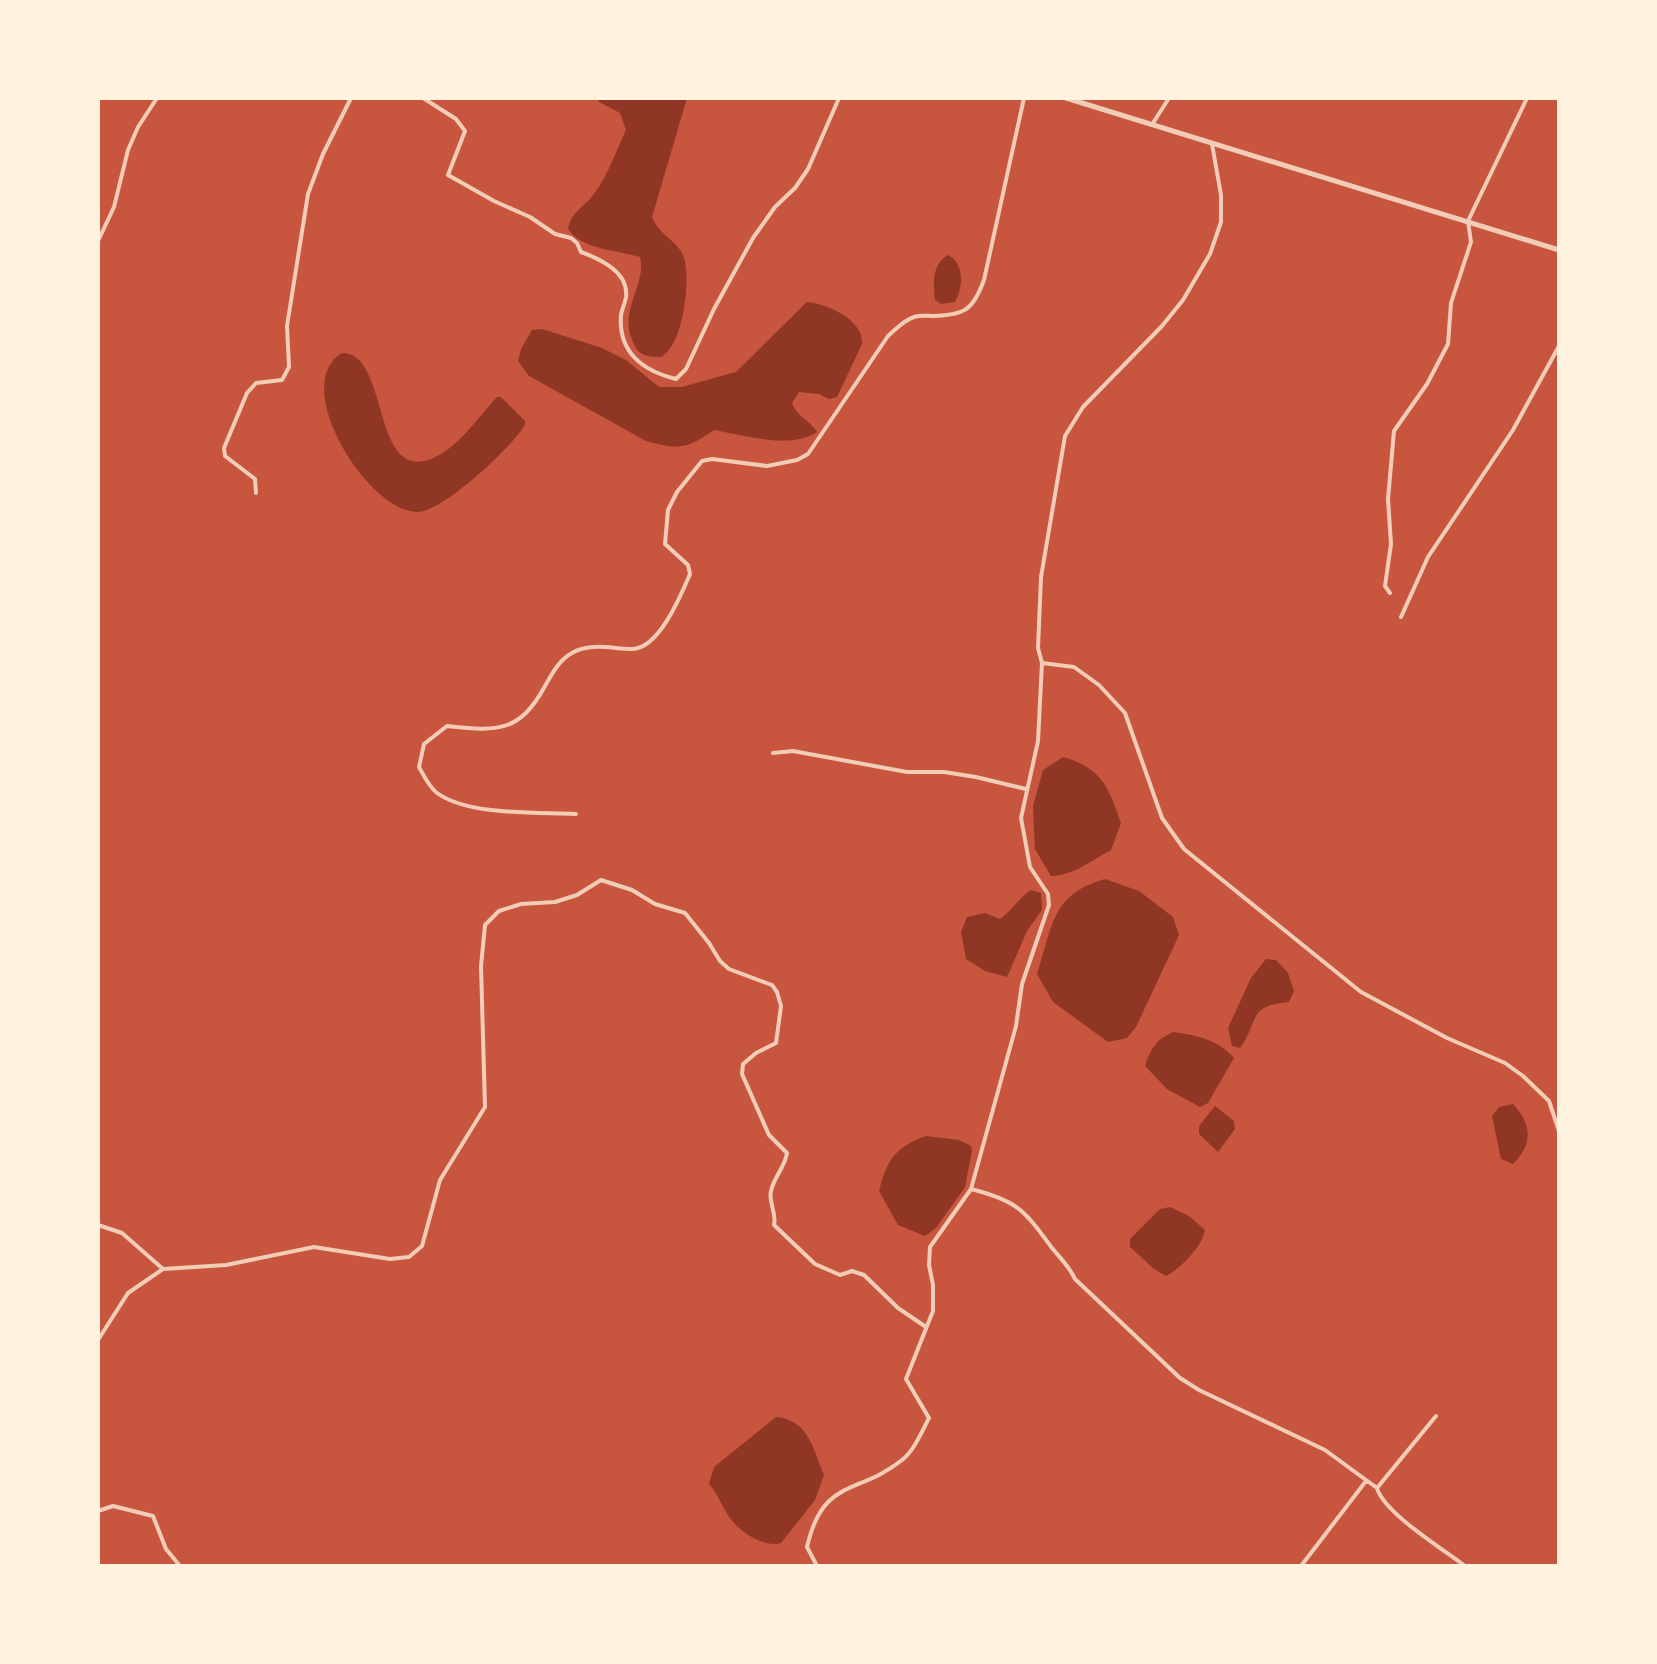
<svg xmlns="http://www.w3.org/2000/svg" width="1657" height="1664" font-family="Commissioner,sans-serif">
	<style>
		.water { fill: #8f3625 }
		.lines { fill: none; stroke-linecap: round; stroke-linejoin: round }
		.minor { stroke: #f1ccb7; stroke-width: 4 }
		.tertiary { stroke: #f1ccb7; stroke-width: 5 }
	</style>
	<rect width="100%" height="100%" fill="#c8553d"/>
	<path class="water" d="M598 98H687L652 217C659 235 677 241 683 255 691 275 684 324 674 342 671 348 666 353 662 357 646 357 638 356 632 340 619 309 647 284 640 257 618 250 582 250 568 229 572 210 584 208 594 194 608 175 616 151 626 130L620 113 599 102Z
		M948 255C965 263 963 288 955 302L941 304 935 300C933 283 932 264 948 255Z
		M807 302C828 304 864 320 862 344L837 397 829 399 819 394 799 392 792 403C798 418 810 420 817 432 789 450 745 435 714 430 687 449 679 450 646 441L529 376 518 361 521 349 532 330 542 329 602 348 626 360 659 387H682L736 372Z
		M342 353C392 352 369 496 441 454 462 442 480 415 497 397H501L525 421V425C511 448 441 514 416 512 366 509 289 384 342 353Z
		M1063 757C1102 768 1109 788 1121 823L1111 850C1092 860 1073 876 1051 876L1035 849 1033 806 1043 770Z
		M1105 879 1139 891 1173 917 1179 935 1136 1027 1127 1038 1108 1042 1053 1002 1037 974C1053 926 1051 894 1105 879Z
		M1031 890 1041 893 1042 910 1027 931 1007 977 985 971 966 959 961 932 967 917 985 913 1000 919C1012 910 1019 898 1031 890Z
		M1266 959 1276 960 1288 973 1294 991 1289 1002C1246 1006 1260 1021 1240 1048L1232 1046 1228 1028 1251 978Z
		M1174 1032C1198 1036 1217 1039 1234 1058L1208 1103 1200 1107 1167 1089 1145 1066C1151 1048 1156 1039 1174 1032Z
		M1513 1104C1531 1123 1534 1144 1513 1164L1501 1159 1492 1116 1499 1107Z
		M1215 1106 1234 1121 1235 1129 1218 1152 1199 1134V1126Z
		M926 1136 959 1140 971 1146 972 1151 965 1187 936 1228 925 1236 898 1225 879 1191C887 1160 895 1147 926 1136Z
		M1170 1207 1189 1216 1205 1230C1202 1247 1181 1268 1166 1276L1154 1269 1130 1247V1239L1160 1209Z
		M776 1417C809 1420 813 1449 824 1475L815 1500 781 1543C764 1548 740 1532 730 1518 722 1507 718 1494 709 1484L714 1467Z"/>
	<g class="lines">
		<path class="minor" d="M423 98 456 119 465 131 448 175 494 201 530 217 555 234 571 238 577 243 581 252C600 259 629 272 626 297 625 303 622 309 621 315 618 353 644 371 676 379L686 369 714 309 753 238 775 207 795 188 808 169 839 98
			M1153 123 1169 98
			M98 241 114 207 128 150 138 127 157 98
			M256 493 255 479 225 456 224 448 247 393 256 383 282 380 289 367 287 326 308 194 323 154 351 98
			M1390 593 1385 586 1391 544 1388 499 1394 431 1427 384 1448 344 1451 303 1471 242 1468 221 1527 98
			M1401 617 1428 557 1513 430 1559 346
			M1042 663 1074 667 1099 685 1125 713 1162 818 1184 849 1361 992 1447 1038 1505 1063 1523 1076 1549 1101 1559 1131
			M773 753 793 751 907 772H944L976 777 1026 789
			M576 814C537 812 469 816 437 793 429 787 424 776 419 767L424 744 447 726C496 731 519 734 545 686 552 674 559 660 572 653 590 642 613 649 632 649 659 649 681 595 690 574L688 565 665 544 668 510 677 492 702 461 712 459 767 466 797 460 808 454 888 336C896 329 904 320 914 317 920 315 926 316 933 316 965 315 973 310 984 280L1024 98
			M971 1189C1018 1201 1024 1210 1052 1248 1061 1259 1069 1266 1075 1279L1180 1378 1199 1390 1325 1450 1377 1488
			M98 1225 122 1233 163 1269
			M98 1340 128 1293 163 1269 226 1265 314 1247 390 1259 409 1257 422 1246 440 1180 485 1107 481 966 485 925 499 911 521 904 555 902 577 895 601 880 632 890 655 904 685 913 709 943 720 961 729 969 772 985 777 992 781 1006 776 1043 756 1053 743 1064 742 1074 769 1135 787 1153C785 1167 774 1177 771 1191 768 1202 777 1213 774 1225L815 1264 840 1275 852 1271 864 1275 898 1308 926 1327
			M1436 1416 1377 1488C1384 1513 1443 1549 1465 1566
			M98 1511 113 1506 153 1516 166 1549 180 1566
			M817 1566 807 1547C823 1477 857 1496 902 1460 914 1451 922 1431 929 1418L906 1379 933 1311V1285L929 1265 930 1247 971 1189 1016 1026 1022 984 1049 905 1048 894 1030 867 1021 818 1038 741 1042 663 1038 648 1041 577 1065 436 1083 407 1162 326 1183 300 1210 254 1221 222V195L1212 144
			M1301 1566 1366 1481"/>
		<path class="tertiary" d="M1066 98 1559 250"/>
	</g>
	<rect width="1657" height="1664" fill="none" stroke="#fff3e0" stroke-width="200"/>
</svg>
